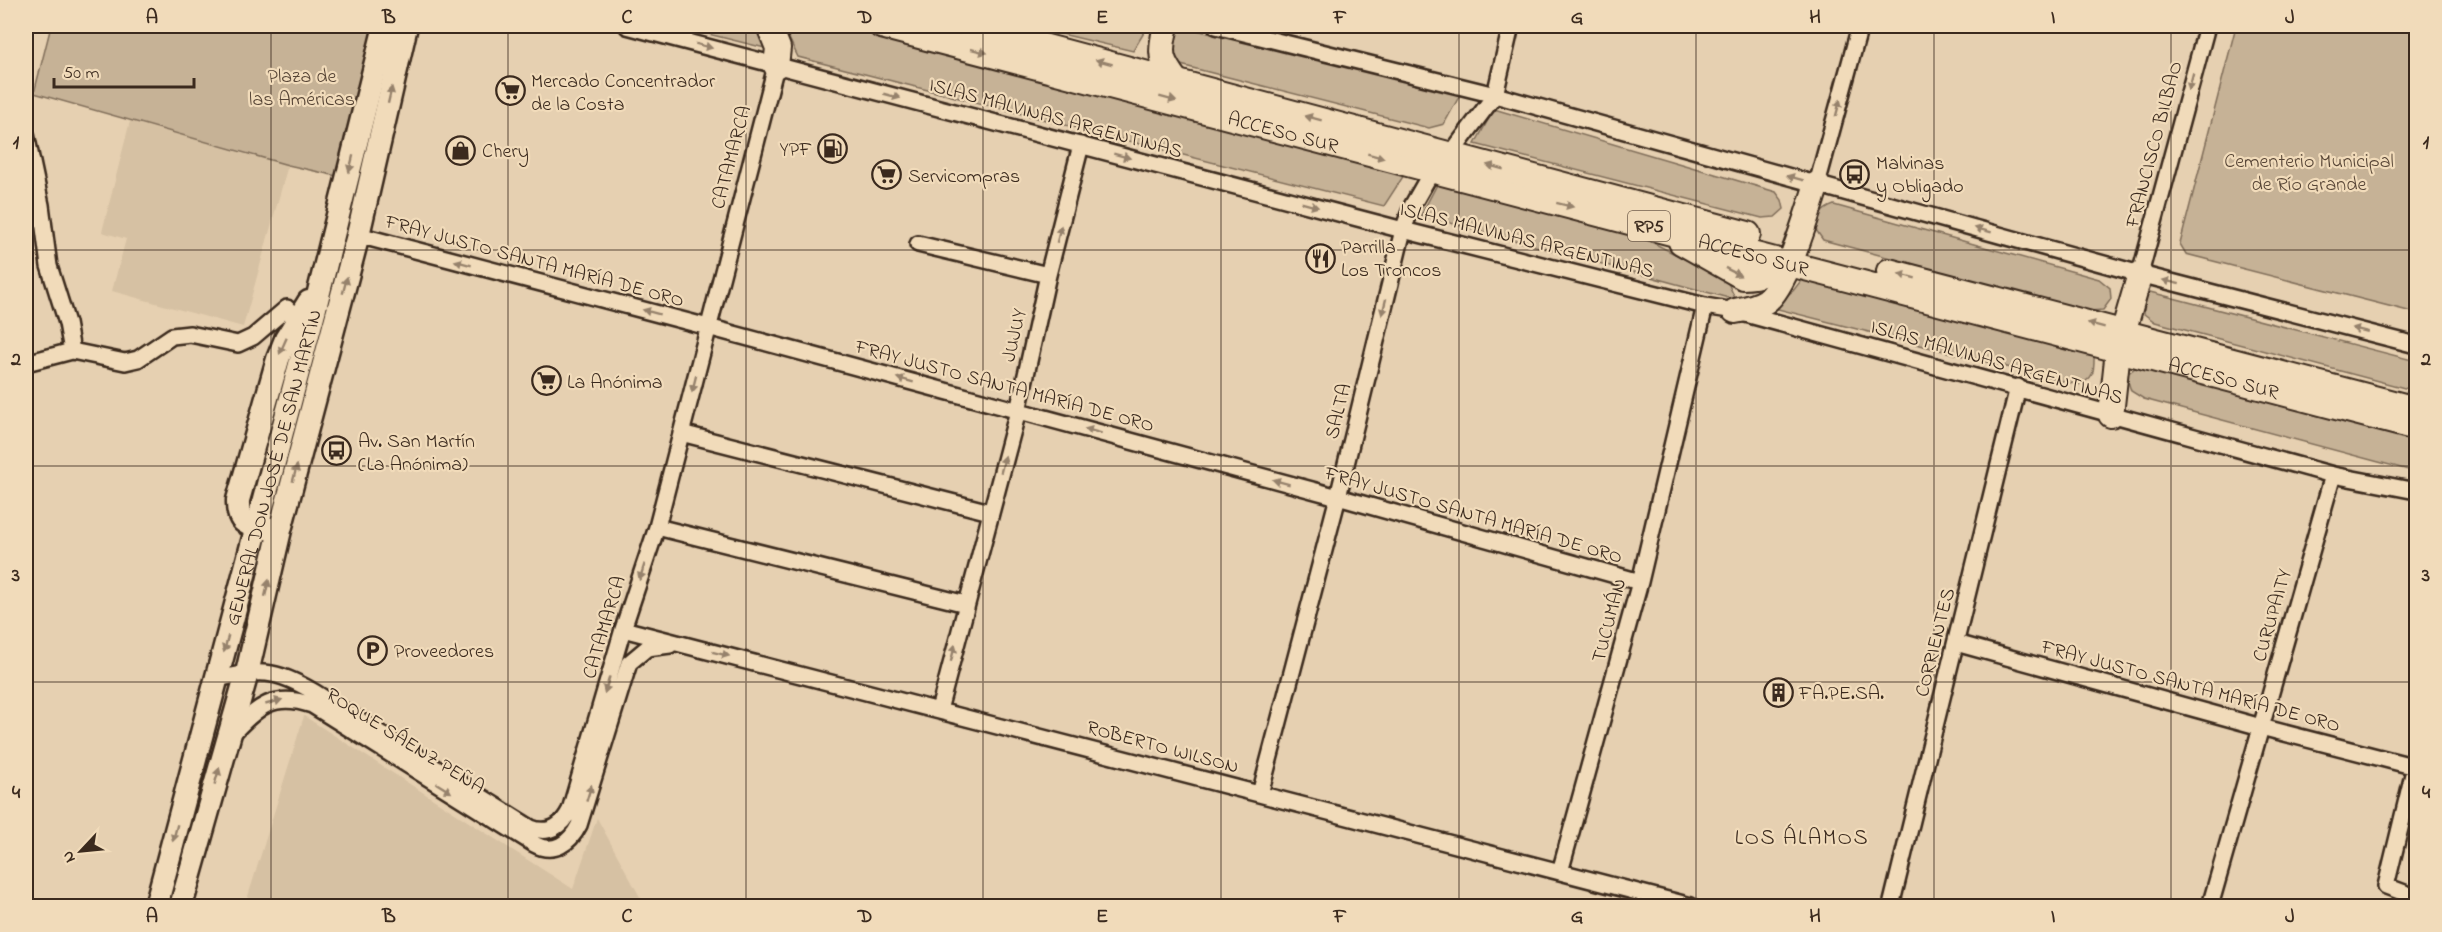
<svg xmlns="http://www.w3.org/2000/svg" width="2442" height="932" font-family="'Indie Flower',sans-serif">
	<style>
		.built { fill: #d6c1a3 }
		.green { fill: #c6b296; stroke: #806e5a; stroke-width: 1.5 }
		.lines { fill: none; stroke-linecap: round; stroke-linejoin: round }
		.minor-casing { stroke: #3b2a1e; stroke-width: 20 }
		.secondary-casing { stroke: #3b2a1e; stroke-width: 27 }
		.primary-casing { stroke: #3b2a1e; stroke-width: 28 }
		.minor { stroke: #f1dbba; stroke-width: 15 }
		.secondary { stroke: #f1dbba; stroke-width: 22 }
		.primary { stroke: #f1dbba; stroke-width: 24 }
		.oneway { fill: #96826c }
		.grid { fill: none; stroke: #3b2a1e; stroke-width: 1.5; stroke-opacity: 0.55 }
		.labels { text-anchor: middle; stroke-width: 4.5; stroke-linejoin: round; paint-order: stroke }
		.shield { fill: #f1dbba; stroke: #725f4d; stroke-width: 1.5 }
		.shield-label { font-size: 18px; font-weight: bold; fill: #3b2a1e }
		.park-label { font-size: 20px; fill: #574536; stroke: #f1dbba }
		.poi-label { font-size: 20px; fill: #3b2a1e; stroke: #f1dbba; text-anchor: start }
		.street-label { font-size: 20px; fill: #3b2a1e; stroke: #f1dbba }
		.quarter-label { font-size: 22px; letter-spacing: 1.5px; fill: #3b2a1e; stroke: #f1dbba }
		.neatline { fill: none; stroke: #3b2a1e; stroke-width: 2 }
		.grid-label { font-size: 20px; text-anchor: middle; font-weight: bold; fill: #3b2a1e }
	</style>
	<rect width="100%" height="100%" fill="#e6d0b1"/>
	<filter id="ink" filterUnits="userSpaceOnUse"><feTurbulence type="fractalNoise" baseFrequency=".0167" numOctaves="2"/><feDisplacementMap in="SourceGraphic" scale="12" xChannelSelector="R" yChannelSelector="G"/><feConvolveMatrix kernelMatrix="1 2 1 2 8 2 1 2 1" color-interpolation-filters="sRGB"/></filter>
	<g filter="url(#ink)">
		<path class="built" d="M130 121 288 165 243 327 112 291 126 239 102 232Z
			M304 716 573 889 597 818 645 906H245Z"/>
		<path class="green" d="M51 26H377L337 176 288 165 34 93Z
			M676 26H765L769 49Z
			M783 26H847L1406 172 1384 206 798 57Z
			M1028 26H1148L1133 51Z
			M1180 26 1460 95 1444 124 1429 128 1177 64C1170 50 1173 40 1180 26Z
			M2236 26H2416V313L2186 254 2180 244Z
			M1494 109 1776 192 1782 200 1784 209 1775 217 1762 218 1475 144Z
			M1439 181 1642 237 1727 281 1736 300 1421 215Z
			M1834 205 2099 279 2110 288 2111 299 2103 310 2089 311 1823 240 1816 230C1818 216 1820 210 1834 205Z
			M1806 274 2094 352C2094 370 2096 378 2078 385L1770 307 1793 291Z
			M2150 292 2416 361V391L2155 322 2144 314 2145 296Z
			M2149 366 2416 436V472L2144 399 2131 391 2126 375 2135 368Z"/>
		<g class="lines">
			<defs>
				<path id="minor" d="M627 26 1403 230 1705 306 1735 311 2333 475 2416 491
					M1216 26 1495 95 2140 274 2416 345
					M26 134 41 205 49 266 67 323 72 351
					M1817 184 1860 26
					M358 235 708 327 1338 497 1640 582
					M918 244 1048 275
					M2140 274 2207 26
					M26 363 72 351 125 362 138 359 172 336 190 334 238 344 253 337 287 308 298 321
					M681 433 990 512
					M657 527 966 604
					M623 629 1691 906
					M1956 643 2261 727 2416 767
					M216 679C260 670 274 668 314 692L531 828C549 835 562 826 570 810L623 629 657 527 776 66
					M939 710 1018 411 1048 275 1081 145
					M233 733C258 706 274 692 312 705L534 844C554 855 570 843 579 825L629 663 647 648 670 645
					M1260 794 1338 497 1403 230 1412 206 1432 171 1450 155 1495 95 1511 26
					M1560 872 1640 582 1705 306
					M2410 895 2386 886 2415 766
					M1891 906 2018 387
					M2210 906 2333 475"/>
				<g id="secondary">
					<path d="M271 529C249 525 237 526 238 500L278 359 286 339 309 302"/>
					<path id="s1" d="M156 906 315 308 385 26"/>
					<path d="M181 906 247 673 280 530 358 235 406 26"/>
				</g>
				<g id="primary">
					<path d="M769 26 778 48 776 66"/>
					<path id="s2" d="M881 26 2416 428"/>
					<path d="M968 26 1748 234"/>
					<path d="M1166 26C1159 53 1160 60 1177 82"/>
					<path d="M1681 242 1743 277C1761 277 1774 270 1789 262"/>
					<path d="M1889 271 2416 409"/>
					<path d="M1735 311C1746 309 1757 307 1766 301 1787 286 1808 211 1817 184"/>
					<path d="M2111 415 2118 350 2140 274"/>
				</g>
			</defs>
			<use href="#minor" class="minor-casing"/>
			<use href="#secondary" class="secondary-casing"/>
			<use href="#primary" class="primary-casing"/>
			<use href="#minor" class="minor"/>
			<use href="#secondary" class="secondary"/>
			<use href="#primary" class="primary"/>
		</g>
		<defs><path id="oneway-solid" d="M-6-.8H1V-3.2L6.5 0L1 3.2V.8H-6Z" transform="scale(1.5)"/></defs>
		<g class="oneway">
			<use href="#oneway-solid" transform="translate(704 46) rotate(15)"/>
			<use href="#oneway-solid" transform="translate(979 51) rotate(14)"/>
			<use href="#oneway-solid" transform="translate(1104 62) rotate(-165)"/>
			<use href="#oneway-solid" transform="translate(2191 82) rotate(105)"/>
			<use href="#oneway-solid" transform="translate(390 95) rotate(-77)"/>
			<use href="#oneway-solid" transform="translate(892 96) rotate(15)"/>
			<use href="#oneway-solid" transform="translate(1168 99) rotate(15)"/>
			<use href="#oneway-solid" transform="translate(1838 108) rotate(-75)"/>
			<use href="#oneway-solid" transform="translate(1313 118) rotate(-165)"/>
			<use href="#oneway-solid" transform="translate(1122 156) rotate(15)"/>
			<use href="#oneway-solid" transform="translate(1376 156) rotate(15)"/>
			<use href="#oneway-solid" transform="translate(351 164) rotate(104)"/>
			<use href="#oneway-solid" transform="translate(1495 167) rotate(-165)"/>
			<use href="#oneway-solid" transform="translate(1795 178) rotate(-165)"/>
			<use href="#oneway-solid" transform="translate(1310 205) rotate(15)"/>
			<use href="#oneway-solid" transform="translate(1565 205) rotate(14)"/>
			<use href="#oneway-solid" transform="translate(1983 230) rotate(-165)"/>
			<use href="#oneway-solid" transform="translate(1059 234) rotate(-76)"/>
			<use href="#oneway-solid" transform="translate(463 263) rotate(-165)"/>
			<use href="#oneway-solid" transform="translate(1733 272) rotate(27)"/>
			<use href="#oneway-solid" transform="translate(1907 276) rotate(-165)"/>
			<use href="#oneway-solid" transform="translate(2171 282) rotate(-166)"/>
			<use href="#oneway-solid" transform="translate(345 285) rotate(-75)"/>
			<use href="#oneway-solid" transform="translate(1384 307) rotate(104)"/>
			<use href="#oneway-solid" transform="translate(651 312) rotate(-165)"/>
			<use href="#oneway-solid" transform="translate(2096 325) rotate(-165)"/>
			<use href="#oneway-solid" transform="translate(2360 330) rotate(-166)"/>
			<use href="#oneway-solid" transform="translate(283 346) rotate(114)"/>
			<use href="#oneway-solid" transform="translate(905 380) rotate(-165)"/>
			<use href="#oneway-solid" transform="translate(694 384) rotate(104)"/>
			<use href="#oneway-solid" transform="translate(1093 431) rotate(-165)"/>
			<use href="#oneway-solid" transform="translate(1003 464) rotate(-75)"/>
			<use href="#oneway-solid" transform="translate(295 473) rotate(-75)"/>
			<use href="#oneway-solid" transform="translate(1281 482) rotate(-165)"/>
			<use href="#oneway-solid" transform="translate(642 572) rotate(108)"/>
			<use href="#oneway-solid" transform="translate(267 588) rotate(-77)"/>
			<use href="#oneway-solid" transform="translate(226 644) rotate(105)"/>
			<use href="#oneway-solid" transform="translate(953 653) rotate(-76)"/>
			<use href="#oneway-solid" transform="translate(721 654) rotate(14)"/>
			<use href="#oneway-solid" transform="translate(607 685) rotate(107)"/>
			<use href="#oneway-solid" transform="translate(274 702) rotate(-16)"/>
			<use href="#oneway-solid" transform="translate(217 776) rotate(-74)"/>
			<use href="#oneway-solid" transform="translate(444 788) rotate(32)"/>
			<use href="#oneway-solid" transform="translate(589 793) rotate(-73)"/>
			<use href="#oneway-solid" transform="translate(175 833) rotate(105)"/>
		</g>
	</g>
	<path class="grid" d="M271 26V906M508 26V906M746 26V906M983 26V906M1221 26V906M1459 26V906M1696 26V906M1934 26V906M2171 26V906M26 250H2416M26 466H2416M26 682H2416"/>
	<defs>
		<symbol id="supermarket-ring" viewBox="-11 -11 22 22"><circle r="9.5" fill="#f1dbba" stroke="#3b2a1e" stroke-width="1.5"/><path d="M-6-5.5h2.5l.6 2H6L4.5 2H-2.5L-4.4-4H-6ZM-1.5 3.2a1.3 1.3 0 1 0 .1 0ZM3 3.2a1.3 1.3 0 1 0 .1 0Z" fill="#3b2a1e"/></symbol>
		<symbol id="fuel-ring" viewBox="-11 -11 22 22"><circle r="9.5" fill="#f1dbba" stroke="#3b2a1e" stroke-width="1.5"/><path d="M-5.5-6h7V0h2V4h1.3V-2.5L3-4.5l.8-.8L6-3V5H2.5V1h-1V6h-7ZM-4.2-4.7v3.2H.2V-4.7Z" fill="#3b2a1e"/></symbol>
		<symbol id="shop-ring" viewBox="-11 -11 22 22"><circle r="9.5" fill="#f1dbba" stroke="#3b2a1e" stroke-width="1.5"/><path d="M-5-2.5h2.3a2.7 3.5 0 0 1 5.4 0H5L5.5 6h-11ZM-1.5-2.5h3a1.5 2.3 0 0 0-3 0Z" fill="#3b2a1e"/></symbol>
		<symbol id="bus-ring" viewBox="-11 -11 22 22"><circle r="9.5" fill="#f1dbba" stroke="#3b2a1e" stroke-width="1.5"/><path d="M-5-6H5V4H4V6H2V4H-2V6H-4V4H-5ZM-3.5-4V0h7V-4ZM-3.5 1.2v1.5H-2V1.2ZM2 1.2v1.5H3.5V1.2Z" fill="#3b2a1e"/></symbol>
		<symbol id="restaurant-ring" viewBox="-11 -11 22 22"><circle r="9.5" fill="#f1dbba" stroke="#3b2a1e" stroke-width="1.5"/><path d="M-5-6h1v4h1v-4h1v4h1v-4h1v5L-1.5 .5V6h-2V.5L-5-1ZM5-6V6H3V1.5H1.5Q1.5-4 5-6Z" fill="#3b2a1e"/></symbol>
		<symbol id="parking-ring" viewBox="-11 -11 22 22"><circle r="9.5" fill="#f1dbba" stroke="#3b2a1e" stroke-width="1.5"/><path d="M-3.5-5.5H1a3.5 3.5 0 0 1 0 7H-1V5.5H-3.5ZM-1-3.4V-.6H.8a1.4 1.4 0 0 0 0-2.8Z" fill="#3b2a1e"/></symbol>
		<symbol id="building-ring" viewBox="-11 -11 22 22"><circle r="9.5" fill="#f1dbba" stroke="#3b2a1e" stroke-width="1.5"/><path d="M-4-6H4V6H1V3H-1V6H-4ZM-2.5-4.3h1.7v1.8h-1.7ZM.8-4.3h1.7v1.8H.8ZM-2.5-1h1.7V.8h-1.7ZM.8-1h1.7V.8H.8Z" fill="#3b2a1e"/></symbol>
	</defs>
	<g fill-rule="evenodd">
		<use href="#supermarket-ring" x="494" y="74" width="33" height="33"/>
		<use href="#fuel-ring" x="816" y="132" width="33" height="33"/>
		<use href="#shop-ring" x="444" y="134" width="33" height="33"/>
		<use href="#bus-ring" x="1838" y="158" width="33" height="33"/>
		<use href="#supermarket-ring" x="870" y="158" width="33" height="33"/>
		<use href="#restaurant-ring" x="1304" y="242" width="33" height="33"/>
		<use href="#supermarket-ring" x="530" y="364" width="33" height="33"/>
		<use href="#bus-ring" x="320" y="434" width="33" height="33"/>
		<use href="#parking-ring" x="356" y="634" width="33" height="33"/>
		<use href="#building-ring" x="1762" y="676" width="33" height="33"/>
	</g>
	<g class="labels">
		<rect class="shield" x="1628" y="211" width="42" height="30" rx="4.5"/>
		<g class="shield-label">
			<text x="1649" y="232">RP5</text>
		</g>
		<g class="park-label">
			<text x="302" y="82">Plaza de<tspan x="302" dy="23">las Américas</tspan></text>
			<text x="2309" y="167">Cementerio Municipal<tspan x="2309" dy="23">de Río Grande</tspan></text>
		</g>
		<g class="poi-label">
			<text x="531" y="87">Mercado Concentrador<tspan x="531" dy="23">de la Costa</tspan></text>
			<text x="812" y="155" text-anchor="end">YPF</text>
			<text x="482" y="157">Chery</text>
			<text x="1876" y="169">Malvinas<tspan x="1876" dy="23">y Obligado</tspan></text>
			<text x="908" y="182">Servicompras</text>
			<text x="1341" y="253">Parrilla<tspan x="1341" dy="23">Los Troncos</tspan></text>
			<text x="567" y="388">La Anónima</text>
			<text x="358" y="447">Av. San Martín<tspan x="358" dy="23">(La Anónima)</tspan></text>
			<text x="394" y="657">Proveedores</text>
			<text x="1799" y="699">FA.PE.SA.</text>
		</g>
		<g class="street-label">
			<text transform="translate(1056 117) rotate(15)" y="7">ISLAS MALVINAS ARGENTINAS</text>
			<text dy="7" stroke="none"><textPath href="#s2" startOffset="416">ACCESO SUR</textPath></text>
			<text transform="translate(2153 144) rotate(-75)" y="7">FRANCISCO BILBAO</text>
			<text transform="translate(730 157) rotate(-75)" y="7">CATAMARCA</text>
			<text transform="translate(1527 239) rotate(14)" y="7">ISLAS MALVINAS ARGENTINAS</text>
			<text dy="7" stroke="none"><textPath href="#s2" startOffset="902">ACCESO SUR</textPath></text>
			<text transform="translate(535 260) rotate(15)" y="7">FRAY JUSTO SANTA MARÍA DE ORO</text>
			<text transform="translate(1013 335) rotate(-77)" y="7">JUJUY</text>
			<text transform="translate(1997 361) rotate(16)" y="7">ISLAS MALVINAS ARGENTINAS</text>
			<text dy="7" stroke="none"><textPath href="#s2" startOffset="1388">ACCESO SUR</textPath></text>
			<text transform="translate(1005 385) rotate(15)" y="7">FRAY JUSTO SANTA MARÍA DE ORO</text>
			<text transform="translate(1337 411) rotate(-76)" y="7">SALTA</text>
			<text dy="7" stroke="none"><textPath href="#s1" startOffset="454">GENERAL DON JOSÉ DE SAN MARTÍN</textPath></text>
			<text transform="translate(1474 514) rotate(16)" y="7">FRAY JUSTO SANTA MARÍA DE ORO</text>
			<text transform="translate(2271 615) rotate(-74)" y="7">CURUPAITY</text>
			<text transform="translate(1608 620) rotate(-75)" y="7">TUCUMÁN</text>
			<text transform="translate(603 627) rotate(-73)" y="7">CATAMARCA</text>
			<text transform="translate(1934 642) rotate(-76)" y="7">CORRIENTES</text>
			<text transform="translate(2191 685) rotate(15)" y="7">FRAY JUSTO SANTA MARÍA DE ORO</text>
			<text transform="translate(406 740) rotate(32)" y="7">ROQUE SÁENZ PEÑA</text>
			<text transform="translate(1163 746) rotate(15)" y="7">ROBERTO WILSON</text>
		</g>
		<g class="quarter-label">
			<text x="1802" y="844">LOS ÁLAMOS</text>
		</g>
	</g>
	<rect width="2442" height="932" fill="none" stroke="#f1dbba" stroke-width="66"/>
	<g transform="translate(81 851) rotate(244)" stroke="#f1dbba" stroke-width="4.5" paint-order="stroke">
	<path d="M0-4.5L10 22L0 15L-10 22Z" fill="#3b2a1e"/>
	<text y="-9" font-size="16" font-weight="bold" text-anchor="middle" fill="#3b2a1e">N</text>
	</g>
	<path d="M54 78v9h140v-9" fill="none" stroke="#3b2a1e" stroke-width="3"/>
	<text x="63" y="78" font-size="18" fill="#3b2a1e" stroke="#f1dbba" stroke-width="4.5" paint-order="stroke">50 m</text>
	<rect x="33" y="33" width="2376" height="866" class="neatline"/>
	<g class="grid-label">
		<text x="152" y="23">A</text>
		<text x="389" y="23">B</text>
		<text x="627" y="23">C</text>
		<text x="865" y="23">D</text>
		<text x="1102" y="23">E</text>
		<text x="1340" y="23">F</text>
		<text x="1577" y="23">G</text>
		<text x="1815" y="23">H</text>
		<text x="2053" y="23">I</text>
		<text x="2290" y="23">J</text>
		<text x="16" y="148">1</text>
		<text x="2426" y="148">1</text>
		<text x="16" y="365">2</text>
		<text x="2426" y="365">2</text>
		<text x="16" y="581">3</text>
		<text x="2426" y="581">3</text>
		<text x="16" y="798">4</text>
		<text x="2426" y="798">4</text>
		<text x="152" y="922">A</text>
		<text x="389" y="922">B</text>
		<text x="627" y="922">C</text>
		<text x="865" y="922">D</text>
		<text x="1102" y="922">E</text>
		<text x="1340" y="922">F</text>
		<text x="1577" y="922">G</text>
		<text x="1815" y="922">H</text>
		<text x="2053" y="922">I</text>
		<text x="2290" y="922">J</text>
	</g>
</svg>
